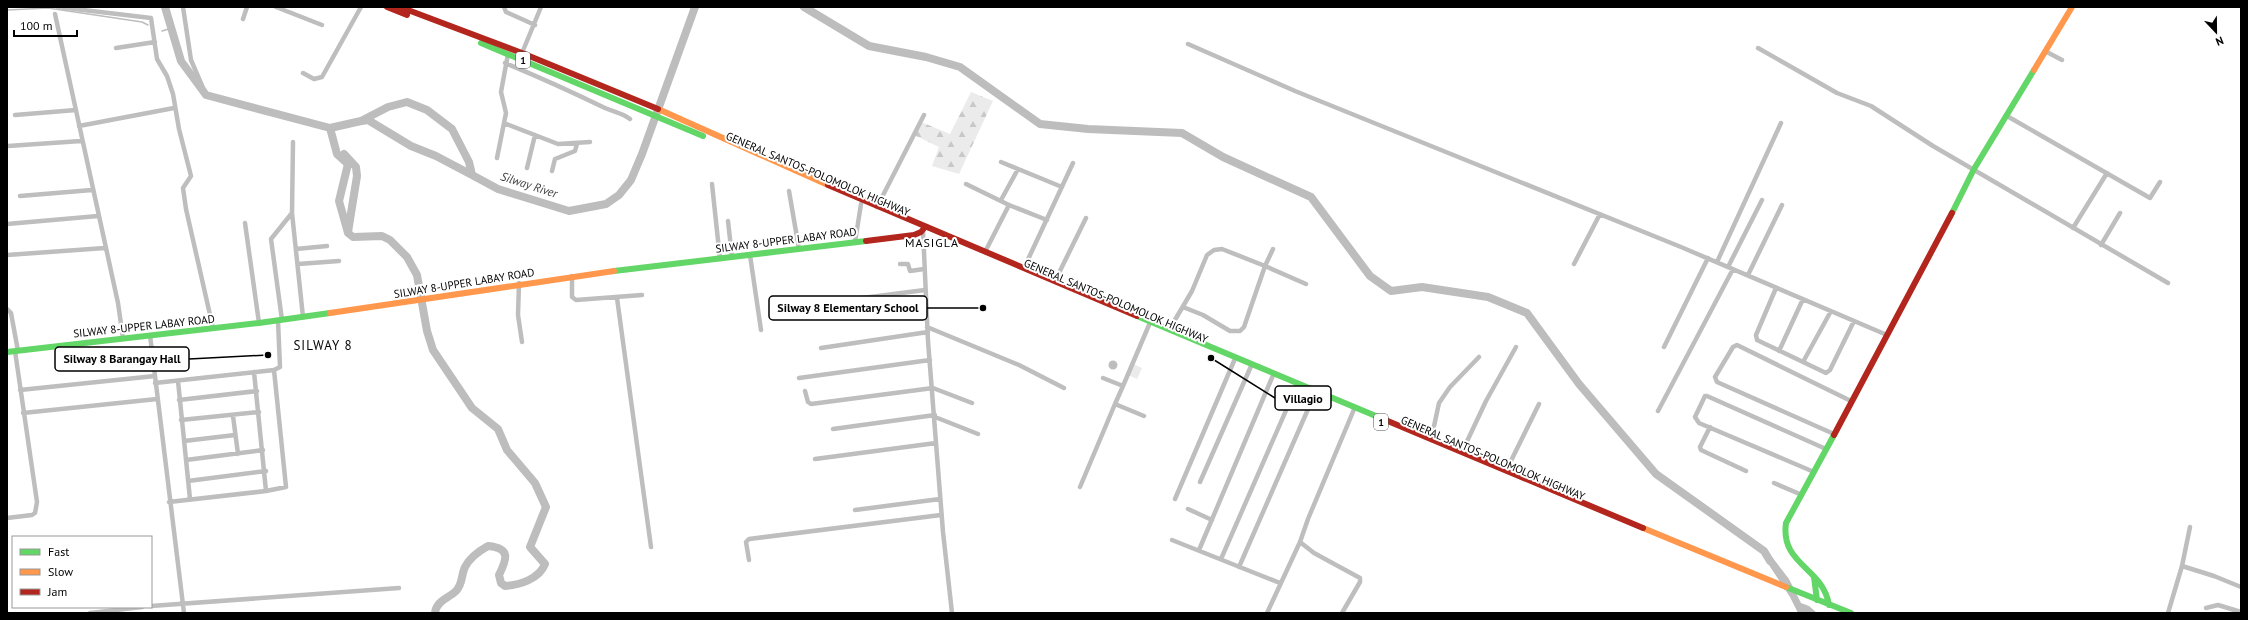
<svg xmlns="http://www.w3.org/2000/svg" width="2248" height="620" font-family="'PT Sans',sans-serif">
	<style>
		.forest { fill: url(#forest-firs) }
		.green { fill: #ebebeb }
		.water { fill: #bdbdbd }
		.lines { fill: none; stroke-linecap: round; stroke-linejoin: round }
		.stream { stroke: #bdbdbd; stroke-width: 1.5 }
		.canal { stroke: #bdbdbd; stroke-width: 4.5 }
		.river { stroke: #bdbdbd; stroke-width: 8 }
		.street { stroke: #bebebe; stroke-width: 4.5 }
		.fast { stroke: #63d668; stroke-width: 6 }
		.slow { stroke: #ff974d; stroke-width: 6 }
		.jam { stroke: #b3261e; stroke-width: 6 }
		.labels { text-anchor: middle; stroke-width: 4; stroke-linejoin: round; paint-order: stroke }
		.shield { fill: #fff; stroke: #4c4c4c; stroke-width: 1 }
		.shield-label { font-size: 10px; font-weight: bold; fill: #000 }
		.street-label { font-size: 11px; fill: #000; stroke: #fff }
		.water-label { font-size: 12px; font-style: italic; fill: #424242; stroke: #fff }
		.neighbourhood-label { font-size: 12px; letter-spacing: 1px; fill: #000; stroke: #fff }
		.quarter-label { font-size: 13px; letter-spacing: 1px; fill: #000; stroke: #fff }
		.leader { fill: none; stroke: #000; stroke-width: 1.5 }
		.callout-dot { fill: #000; stroke: #fff; stroke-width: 1.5 }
		.callout { fill: #fff; stroke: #000; stroke-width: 1.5 }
		.callout-label { font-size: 12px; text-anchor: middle; font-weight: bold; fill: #000 }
	</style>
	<defs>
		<pattern id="forest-firs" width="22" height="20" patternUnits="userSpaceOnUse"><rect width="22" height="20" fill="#ebebeb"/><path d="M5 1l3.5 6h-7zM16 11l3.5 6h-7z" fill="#c8c8c8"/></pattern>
	</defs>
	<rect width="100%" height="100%" fill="#fff"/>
	<path class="forest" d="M971 92 993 101 959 174 932 166 939 147 914 135 921 122 950 134Z"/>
	<path class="green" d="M1133 364 1142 368 1137 379 1128 375Z"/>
	<path class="water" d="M1108.5 365a4.5 4.5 0 1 1 9 0a4.5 4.5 0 1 1-9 0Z
		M1764 551 1769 553 1789 579 1801 603 1809 606 1817 613H1798L1790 597 1763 556Z"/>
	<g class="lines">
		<path class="stream" d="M7 10 48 8 142 22 148 25
			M162 31 172 28"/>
		<path class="canal" d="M183 7 191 60 206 95"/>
		<path class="river" d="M165 7 181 61 206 95 330 128 361 121 388 107 407 102 427 110 452 129 469 162 472 175 498 189 569 211 606 204 619 195 631 180 642 154 695 7
			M804 7 869 46 926 57 960 67 1040 124 1088 129 1182 133 1223 157 1311 197 1370 276 1391 291 1422 287 1488 297 1527 313 1579 384 1656 474 1764 551 1770 561
			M362 121 368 120 411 146 436 156 472 175
			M330 128 337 154 348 164 339 201 348 233 353 237 382 236 390 240 407 257 417 275 427 331 433 350 472 408 498 429 507 450 535 483 546 507 530 547 545 564C539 579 520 585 505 586L501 583 499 575C507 559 511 548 488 546 479 551 470 557 465 567 461 575 463 584 456 591 449 598 436 601 435 613
			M344 154 356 167 357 176 348 232"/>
		<path class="street" d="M58 7 151 18 157 59 167 76 173 94 179 129 191 176 183 188 186 209 213 328
			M276 7 322 25
			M504 7 506 12 535 25
			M55 14 118 303 123 338
			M243 19 247 7
			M1188 44 1295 91 1681 247 1887 335
			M116 48 155 42
			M1758 48 1837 93 1871 106 1933 146 2168 283
			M2045 51 2062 60
			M522 53 541 7
			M505 63C539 77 572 92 605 108 614 112 622 113 630 119
			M303 73 314 79 322 77 361 7
			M15 115 76 110
			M2007 116 2150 198 2160 182
			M504 123 558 144 590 142
			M79 126 174 108
			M293 142 292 213 303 317
			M8 146 81 141
			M497 158 506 113 501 92 508 54
			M1001 162 1062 187
			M527 168 535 135
			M552 171 555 159 575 151 577 144
			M712 184 720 259
			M966 184 1009 205 1047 220
			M789 191 799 249
			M20 196 92 190
			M1001 200 1018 169
			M877 207 924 115
			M728 221 732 257
			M245 223 259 323
			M7 224 98 216
			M2073 228 2107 173
			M923 230 928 341 943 532 952 613
			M855 242 861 204
			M2101 245 2120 213
			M296 249 327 246
			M1273 249 1265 266 1306 284
			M985 252 1009 205
			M7 255 105 248
			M750 255 761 330
			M1717 262 1781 123
			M298 264 339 261
			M900 264H908L910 271 924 269
			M1574 264 1600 214
			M1728 267 1762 200
			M1024 268 1073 163
			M1748 275 1782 205
			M572 276V297L576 300 642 295
			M1055 281 1086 218
			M519 283 518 315 522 342
			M1776 288 1756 335 1757 340 1826 373 1830 370 1854 321
			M617 298 651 547
			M831 302 925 290
			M7 309 11 313 18 351
			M282 320 271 239 292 213
			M927 327 1019 365 1064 388
			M1169 330 1192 291 1207 255 1214 250 1222 249 1265 266 1244 327 1240 331H1230L1203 315 1183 307
			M150 335 184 613
			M1664 347 1708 258
			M821 348 928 332
			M1779 351 1803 299
			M1803 362 1831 311
			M254 372 266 491
			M799 378 930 360
			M1103 378 1123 386 1115 404 1144 416
			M178 381 190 499
			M155 383 274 370 280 367 278 321
			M1123 386 1149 325
			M933 388 972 403
			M20 390 155 376
			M805 391 808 402 811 404 933 388
			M179 400 257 391
			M1658 411 1733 269
			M23 413 157 399
			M233 416 238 454
			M935 417 978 434
			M181 420 259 412
			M1710 427 1700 447 1701 450 1746 471
			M833 429 935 415
			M1834 434 1717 382 1715 377 1733 347 1737 345 1851 401
			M1431 440 1439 403 1450 387 1479 357
			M184 441 235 435
			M1462 452 1486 401 1516 347
			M815 459 936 443
			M186 460 263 450
			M1506 471 1539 404
			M1814 472 1699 423 1695 417 1705 396H1707L1826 449
			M188 481 266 471
			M1200 482 1252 364
			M1774 483 1802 495
			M1080 487 1115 404
			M1175 499 1234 361
			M169 502 266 491 286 487 274 370
			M1188 509 1212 520
			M855 510 940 499
			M7 518 32 515 35 513 37 502 15 351
			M1172 540 1280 583
			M1199 550 1274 373
			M1221 559 1298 383
			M749 560 746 542 749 539 941 515
			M2182 566 2214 576 2241 587
			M1239 567 1316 391
			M151 606 399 588
			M2206 608 2218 605 2241 612
			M90 613 142 607
			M1267 613 1300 542
			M1342 613 1360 582V578L1314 553 1300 542 1308 519 1355 407
			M2168 613 2182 566 2190 527"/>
		<path class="fast" d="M481 43 703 136
			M1952 213 1974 169 2034 70
			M614 271 866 241
			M1137 316 1383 419
			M7 352 259 323 330 313
			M1814 577 1817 600
			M1786 587 1851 613
			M1829 605C1823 567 1780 565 1786 523L1834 435"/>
		<path class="slow" d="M2034 70 2072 7
			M658 109 828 185
			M330 313 614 271
			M1643 528 1786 587"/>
		<path class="jam" d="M387 7 407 15
			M400 7 522 53 658 109
			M828 185 1137 316
			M866 241 914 235 921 232 925 227
			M1383 419 1643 528
			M1834 435 1952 213"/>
	</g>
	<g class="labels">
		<g class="shield">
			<rect x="516" y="52" width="14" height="16" rx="3"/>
			<rect x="1374" y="414" width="14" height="16" rx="3"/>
		</g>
		<g class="shield-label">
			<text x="523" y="64">1</text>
			<text x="1381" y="426">1</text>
		</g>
		<g class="street-label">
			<text transform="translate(818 174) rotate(23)" y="4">GENERAL SANTOS-POLOMOLOK HIGHWAY</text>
			<text transform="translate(786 240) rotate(-7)" y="4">SILWAY 8-UPPER LABAY ROAD</text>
			<text transform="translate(464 283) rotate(-9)" y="4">SILWAY 8-UPPER LABAY ROAD</text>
			<text transform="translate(1116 301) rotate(23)" y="4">GENERAL SANTOS-POLOMOLOK HIGHWAY</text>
			<text transform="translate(144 326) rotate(-6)" y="4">SILWAY 8-UPPER LABAY ROAD</text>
			<text transform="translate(1493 458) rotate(23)" y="4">GENERAL SANTOS-POLOMOLOK HIGHWAY</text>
		</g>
		<g class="water-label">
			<text transform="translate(529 185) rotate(18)" y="4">Silway River</text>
		</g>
		<g class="neighbourhood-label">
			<text x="932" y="247">MASIGLA</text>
		</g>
		<g class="quarter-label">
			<text x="323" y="350">SILWAY 8</text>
		</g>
	</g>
	<path class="leader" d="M983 308L927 308M268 355L189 359M1211 358L1275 398"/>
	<g class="callout-dot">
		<circle cx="983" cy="308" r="4"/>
		<circle cx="268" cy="355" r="4"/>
		<circle cx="1211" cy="358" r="4"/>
	</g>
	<g class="callout">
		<rect x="769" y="296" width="158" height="24" rx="4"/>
		<rect x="55" y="347" width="134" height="24" rx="4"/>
		<rect x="1275" y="386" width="56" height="24" rx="4"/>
	</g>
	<g class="callout-label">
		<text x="848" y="312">Silway 8 Elementary School</text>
		<text x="122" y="363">Silway 8 Barangay Hall</text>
		<text x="1303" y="403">Villagio</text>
	</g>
	<rect width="2248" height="620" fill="none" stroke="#000000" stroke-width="16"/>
	<rect x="12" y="536" width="140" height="72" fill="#ffffff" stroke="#999999"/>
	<rect x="20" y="549" width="20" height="6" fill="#63d668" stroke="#999999"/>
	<text x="48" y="556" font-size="12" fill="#000000">Fast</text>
	<rect x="20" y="569" width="20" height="6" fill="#ff974d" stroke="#999999"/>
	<text x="48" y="576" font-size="12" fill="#000000">Slow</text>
	<rect x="20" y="589" width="20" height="6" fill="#b3261e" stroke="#999999"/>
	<text x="48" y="596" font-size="12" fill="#000000">Jam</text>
	<g transform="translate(2216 32) rotate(158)" stroke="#ffffff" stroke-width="3" paint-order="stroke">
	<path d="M0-3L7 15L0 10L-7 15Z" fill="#000000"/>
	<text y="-6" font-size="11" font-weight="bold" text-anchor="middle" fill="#000000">N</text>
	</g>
	<path d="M14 30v6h63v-6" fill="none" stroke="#000000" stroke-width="2"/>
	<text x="20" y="30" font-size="12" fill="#000000" stroke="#ffffff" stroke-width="3" paint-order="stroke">100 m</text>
</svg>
